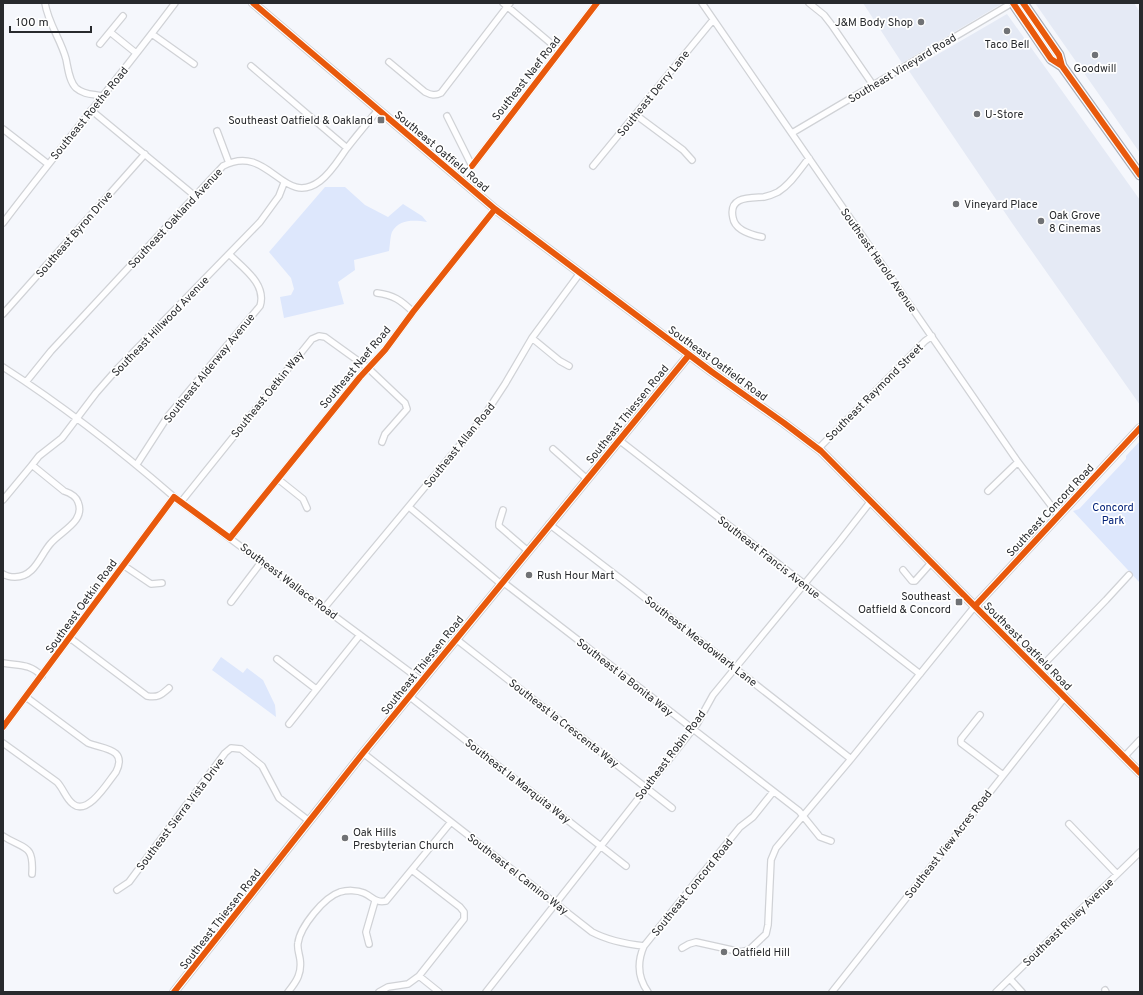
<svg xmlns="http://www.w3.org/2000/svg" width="1143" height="995" font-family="Overpass,sans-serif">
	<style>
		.built { fill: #e5eaf5 }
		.green { fill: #dde7fc }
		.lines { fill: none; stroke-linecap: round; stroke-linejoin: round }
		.street-casing { stroke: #d0d2d6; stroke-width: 8 }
		.secondary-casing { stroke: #d0d2d6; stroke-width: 10 }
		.primary-casing { stroke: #a8adb7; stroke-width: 11 }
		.street { stroke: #fefeff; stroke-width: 5.5 }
		.secondary { stroke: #fefeff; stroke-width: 8 }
		.primary { stroke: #e6e9ee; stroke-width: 9 }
		.cycleway-casing { stroke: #fff; stroke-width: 8 }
		.cycleway { stroke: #e8590c; stroke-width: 6 }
		.poi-dot { fill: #707275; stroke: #fff; stroke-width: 1.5 }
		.labels { text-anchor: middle; stroke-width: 3.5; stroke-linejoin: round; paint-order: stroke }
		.poi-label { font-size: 11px; fill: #282a2d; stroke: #fff; text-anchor: start }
		.street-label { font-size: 11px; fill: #282a2d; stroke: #fff }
		.park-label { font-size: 11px; fill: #022178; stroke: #fff }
	</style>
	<rect width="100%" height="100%" fill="#f5f7fc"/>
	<path class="built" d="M863 3H1003L902 63Z
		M1035 3H1134L1140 12V153Z
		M1007 14 1140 200V405L1012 223 909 71Z"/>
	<path class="green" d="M325 187H345L365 205 388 217 403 204 422 216 427 222C414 220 399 219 392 232 390 237 390 246 389 251L354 260 355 270 338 282 344 304 284 318 280 297 291 295 294 289 291 278 269 252Z
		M1140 441V583L1073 511 1079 509 1126 459V456Z
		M221 657 243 673 247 668 263 680 275 705 276 717 212 670Z"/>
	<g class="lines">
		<defs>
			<path id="street" d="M45 3C48 23 61 40 66 59 68 68 69 81 76 88 84 95 93 94 102 96
				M503 3 560 51
				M702 3 1018 462 1059 516
				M809 3 824 15 831 24 873 85
				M110 32 136 53
				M152 34 194 64
				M100 44 123 16
				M389 62 425 92C431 95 435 96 441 93L510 3
				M251 66 347 148
				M91 110 195 196
				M636 115 683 150 692 160
				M447 116 472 166 597 3
				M3 129 48 164
				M217 131 229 163
				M792 133 1012 3
				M593 166 713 20
				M3 223C59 149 119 78 175 3
				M762 237C752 235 735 230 733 218 728 196 750 198 764 197 769 196 774 194 778 192 791 184 800 169 809 158
				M377 293C393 295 401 300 413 312
				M3 314 145 154
				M532 338 560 361 569 366
				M3 367C62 405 121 451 174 497L422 681
				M26 382 51 351 223 166C269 142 283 209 320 181 331 173 339 159 347 148 357 135 368 122 378 110
				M619 440 920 674
				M553 449 587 479
				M818 449 925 341 932 336
				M137 464 168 416 260 306C267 284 243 268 229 254
				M32 465 39 456 62 438 96 393 118 368 260 222 279 196 284 183
				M278 479 303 499 307 508
				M988 491 1018 462
				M3 500 32 465 64 491C70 493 76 496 78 502 86 521 61 531 51 543 40 555 35 577 15 577 11 577 6 576 3 574
				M181 502 312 339 319 336 325 337 368 368 405 403 407 409 385 434 382 442
				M409 507 501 584
				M503 510 499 523V526L528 551
				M549 524 626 583 851 759
				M230 538 360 377 385 350 413 312 495 209
				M123 565 151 584 162 583
				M903 570 912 581H915L931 563
				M503 582 799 811 820 837 831 841
				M231 602 262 561
				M325 607 484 416 505 384 532 338 580 273
				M70 638 147 696C158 698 161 695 169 688
				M456 639 672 808
				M277 659 316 689
				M3 663C19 666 29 663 42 676
				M1038 670 1106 600 1129 575
				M409 696 626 866
				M980 715 961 739V743L1003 775
				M289 724 360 635
				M3 727 174 497
				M3 743 57 782C63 788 66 799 73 804 88 816 108 782 116 772 128 748 102 749 88 743L26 697
				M363 753 592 932C609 941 626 944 644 946
				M1124 757 1140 740
				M1069 824 1117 874
				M3 836C24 850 34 843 32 874
				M117 890 129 882 225 753 231 748 241 749 262 766 279 798 309 821
				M369 944 366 932 375 901
				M682 948 689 944 696 942 741 952 749 950 766 934 768 925 771 860 776 848 851 759 975 606
				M419 976 439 992
				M1010 979 1022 992
				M1105 990 1106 992
				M288 992C297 981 302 973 300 959 299 953 297 948 298 943 300 927 324 897 340 892 347 890 357 890 364 893 373 897 375 903 386 901L451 822
				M379 992 388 987 408 984 419 976 464 919V912L460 907 412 870
				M486 992 697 724 713 695 839 542 871 501
				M648 992C638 978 637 962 644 946L740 827 753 817 773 792
				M832 992 1065 697
				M996 992 1140 852"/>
			<path id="secondary" d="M253 3 495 209 712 372 784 423 821 451 1140 773
				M975 606 1140 428
				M174 992 363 753 689 355"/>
			<path id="primary" d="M1013 3 1051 59 1062 66
				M1023 3 1059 55 1062 66 1140 175"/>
		</defs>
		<use href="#street" class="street-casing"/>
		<use href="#secondary" class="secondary-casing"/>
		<use href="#primary" class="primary-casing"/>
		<use href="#street" class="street"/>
		<use href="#secondary" class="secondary"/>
		<use href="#primary" class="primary"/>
		<defs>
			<path id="cycleway" d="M253 3 495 209 712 372 784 423 821 451 1140 773
				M1013 3 1051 59 1062 66
				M1023 3 1059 55 1062 66 1140 175
				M472 166 597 3
				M975 606 1140 428
				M3 727 174 497 230 538 360 377 385 350 413 312 495 209
				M174 992 363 753 689 355"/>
		</defs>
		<use href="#cycleway" class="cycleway-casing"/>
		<use href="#cycleway" class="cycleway"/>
	</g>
	<g class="poi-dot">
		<circle cx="921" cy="22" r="4"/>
		<circle cx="1007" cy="31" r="4"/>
		<circle cx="1095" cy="55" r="4"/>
		<circle cx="977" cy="114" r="4"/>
		<rect x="377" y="116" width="8" height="8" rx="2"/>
		<circle cx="956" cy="204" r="4"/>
		<circle cx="1041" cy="221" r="4"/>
		<circle cx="529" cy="575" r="4"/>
		<rect x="955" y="598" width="8" height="8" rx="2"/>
		<circle cx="345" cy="838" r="4"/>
		<circle cx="724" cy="952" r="4"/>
	</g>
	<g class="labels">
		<g class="poi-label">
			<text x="913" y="26" text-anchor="end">J&amp;M Body Shop</text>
			<text x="1007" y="48" text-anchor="middle">Taco Bell</text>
			<text x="1095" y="72" text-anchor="middle">Goodwill</text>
			<text x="985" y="118">U-Store</text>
			<text x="373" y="124" text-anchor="end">Southeast Oatfield &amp; Oakland</text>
			<text x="964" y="208">Vineyard Place</text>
			<text x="1049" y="219">Oak Grove<tspan x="1049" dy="13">8 Cinemas</tspan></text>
			<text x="537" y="579">Rush Hour Mart</text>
			<text x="951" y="600" text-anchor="end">Southeast<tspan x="951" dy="13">Oatfield &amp; Concord</tspan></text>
			<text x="353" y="836">Oak Hills<tspan x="353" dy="13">Presbyterian Church</tspan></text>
			<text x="732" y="956">Oatfield Hill</text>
		</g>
		<g class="street-label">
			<text transform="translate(902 68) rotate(-31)" y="4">Southeast Vineyard Road</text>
			<text transform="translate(526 78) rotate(-52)" y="4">Southeast Naef Road</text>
			<text transform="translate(653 93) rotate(-51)" y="4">Southeast Derry Lane</text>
			<text transform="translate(89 113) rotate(-51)" y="4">Southeast Roethe Road</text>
			<text transform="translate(442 151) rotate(40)" y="4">Southeast Oatfield Road</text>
			<text transform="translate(175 218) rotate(-47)" y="4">Southeast Oakland Avenue</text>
			<text transform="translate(74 234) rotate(-49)" y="4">Southeast Byron Drive</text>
			<text transform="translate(879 260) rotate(55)" y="4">Southeast Harold Avenue</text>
			<text transform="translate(160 326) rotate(-46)" y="4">Southeast Hillwood Avenue</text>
			<text transform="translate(718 363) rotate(36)" y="4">Southeast Oatfield Road</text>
			<text transform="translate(355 367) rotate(-50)" y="4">Southeast Naef Road</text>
			<text transform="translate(209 368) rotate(-51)" y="4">Southeast Alderway Avenue</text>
			<text transform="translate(874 392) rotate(-45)" y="4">Southeast Raymond Street</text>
			<text transform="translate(267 394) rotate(-51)" y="4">Southeast Oetkin Way</text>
			<text transform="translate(627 414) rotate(-51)" y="4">Southeast Thiessen Road</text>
			<text transform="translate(459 445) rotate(-51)" y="4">Southeast Allan Road</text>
			<text transform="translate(1050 510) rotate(-47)" y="4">Southeast Concord Road</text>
			<text transform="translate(769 557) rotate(38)" y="4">Southeast Francis Avenue</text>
			<text transform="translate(289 581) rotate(37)" y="4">Southeast Wallace Road</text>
			<text transform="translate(81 606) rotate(-54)" y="4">Southeast Oetkin Road</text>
			<text transform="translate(701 641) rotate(38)" y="4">Southeast Meadowlark Lane</text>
			<text transform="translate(1028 646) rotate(45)" y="4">Southeast Oatfield Road</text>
			<text transform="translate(422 665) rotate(-51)" y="4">Southeast Thiessen Road</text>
			<text transform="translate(625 677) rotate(38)" y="4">Southeast la Bonita Way</text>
			<text transform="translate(564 723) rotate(38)" y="4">Southeast la Crescenta Way</text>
			<text transform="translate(670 755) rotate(-53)" y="4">Southeast Robin Road</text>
			<text transform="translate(518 781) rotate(38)" y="4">Southeast la Marquita Way</text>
			<text transform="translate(180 814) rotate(-53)" y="4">Southeast Sierra Vista Drive</text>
			<text transform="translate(948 844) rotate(-52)" y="4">Southeast View Acres Road</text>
			<text transform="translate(518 874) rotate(38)" y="4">Southeast el Camino Way</text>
			<text transform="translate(692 887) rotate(-51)" y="4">Southeast Concord Road</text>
			<text transform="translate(220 919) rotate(-52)" y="4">Southeast Thiessen Road</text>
			<text transform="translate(1068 922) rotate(-44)" y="4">Southeast Risley Avenue</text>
		</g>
		<g class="park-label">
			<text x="1113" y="511">Concord<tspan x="1113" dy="13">Park</tspan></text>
		</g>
	</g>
	<rect width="1143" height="995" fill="none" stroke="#282a2d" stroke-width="8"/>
	<path d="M10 26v6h81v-6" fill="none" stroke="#282a2d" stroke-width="2"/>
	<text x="16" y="26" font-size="12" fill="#282a2d" stroke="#ffffff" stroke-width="3" paint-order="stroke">100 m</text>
</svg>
